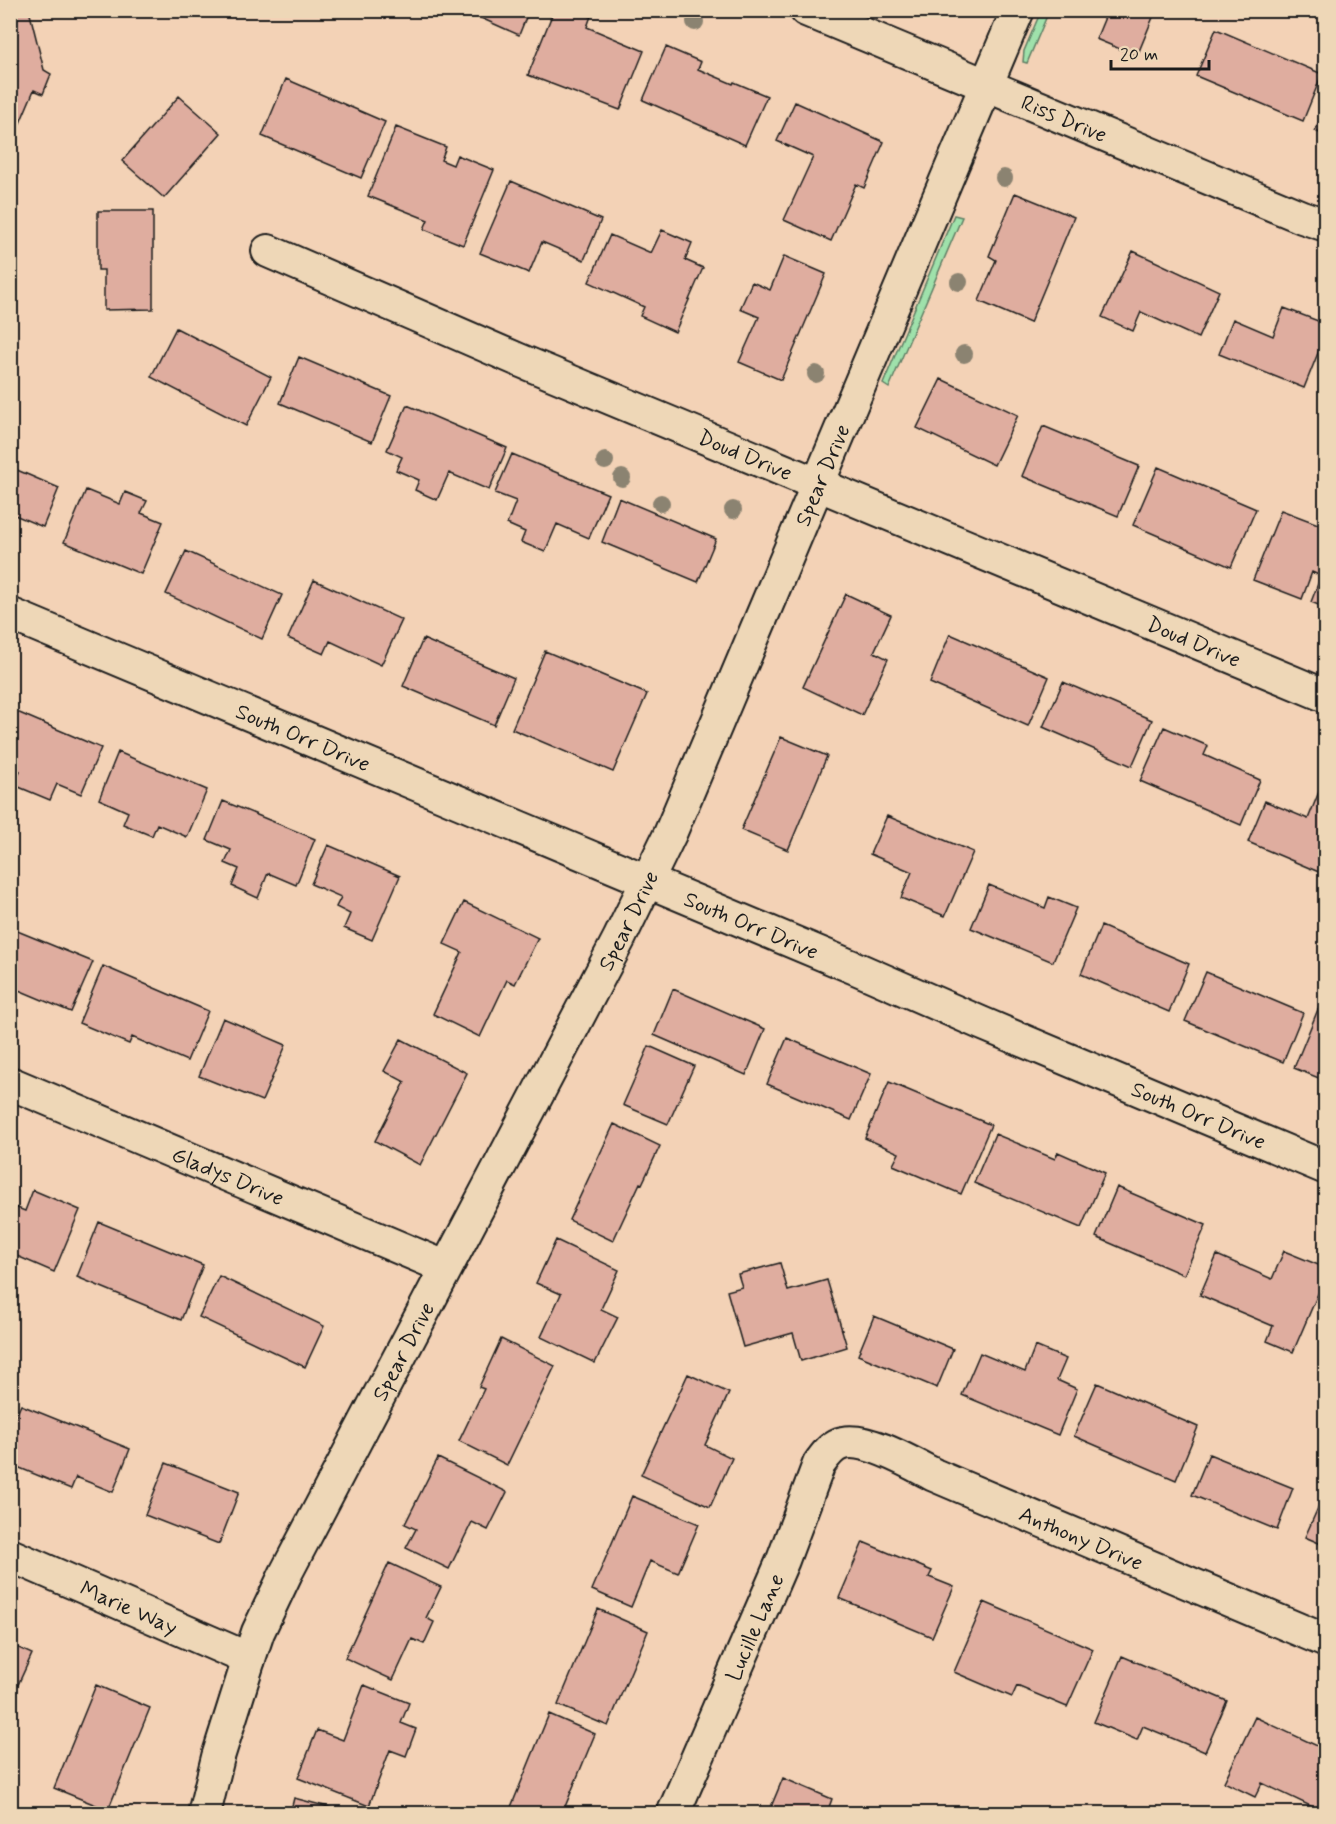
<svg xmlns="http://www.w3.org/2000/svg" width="1336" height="1824" font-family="Mynerve,sans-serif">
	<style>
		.green { fill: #9fe1ab; stroke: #5e7e64; stroke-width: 1.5 }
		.building { fill: #dfad9f; stroke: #1c1c1c; stroke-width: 1.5 }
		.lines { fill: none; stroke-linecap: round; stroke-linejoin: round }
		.minor-casing { stroke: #1c1c1c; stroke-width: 36 }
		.minor { stroke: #eed7b7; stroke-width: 32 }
		.tree { fill: #8b8371 }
		.labels { text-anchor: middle; stroke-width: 6; stroke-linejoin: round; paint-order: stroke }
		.street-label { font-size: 22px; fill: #1c1c1c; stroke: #eed7b7 }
	</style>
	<rect width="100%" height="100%" fill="#f3d2b6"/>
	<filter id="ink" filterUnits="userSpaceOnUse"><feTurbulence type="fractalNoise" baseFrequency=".0167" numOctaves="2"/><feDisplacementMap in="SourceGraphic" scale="12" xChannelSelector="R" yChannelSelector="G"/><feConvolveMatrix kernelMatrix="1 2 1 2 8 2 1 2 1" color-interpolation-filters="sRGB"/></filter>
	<g filter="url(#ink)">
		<path class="green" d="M1041 11H1049L1027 63 1023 62 1024 51Z
			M954 215 962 217 889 388 883 384Z"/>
		<path class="building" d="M29 10 44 70 51 74 43 94 34 90 14 137 10 136V11Z
			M463 10H529L519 35Z
			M554 10H579L591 16 587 27 644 51 620 110 528 75Z
			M1108 10H1156L1137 56 1096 39Z
			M1216 29 1322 74 1303 121 1196 76Z
			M666 47 701 62 698 69 733 84 734 82 767 96 745 145 643 100Z
			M286 79 385 122 361 178 262 136Z
			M179 96 221 133 164 198 122 161Z
			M795 102 884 142 864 188 856 184 831 241 784 220 813 157 777 141Z
			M1326 107V136L1315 131Z
			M396 127 446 147 441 160 453 165 457 155 494 170 463 245 424 229 428 220 368 196Z
			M511 181 601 220 584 260 542 242 529 273 480 253Z
			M1015 193 1074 217 1030 323 979 301 996 260 989 256Z
			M98 211H153V309L104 310V270H98Z
			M662 230 692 243 685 260 703 268 675 332 640 316 644 307 589 282 610 235 651 253Z
			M1133 251 1219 291 1198 338 1141 312 1133 331 1102 317Z
			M784 256 826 274 781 380 739 362 759 317 740 309 752 282 770 290Z
			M1284 308 1326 324V333L1304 388 1219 354 1233 319 1273 336Z
			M176 328 271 377 246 426 151 377Z
			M299 357 391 396 372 442 280 403Z
			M941 379 1018 415 994 465 917 428Z
			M407 405 507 448 489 490 449 473 437 500 415 490 419 480 396 470 402 457 387 450Z
			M1043 426 1139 466 1118 516 1022 476Z
			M512 454 608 494 589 538 557 524 545 552 521 542 525 532 507 524 516 501 495 493Z
			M10 467 59 488 43 527 10 513Z
			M1158 467 1256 509 1231 567 1133 525Z
			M86 490 120 504 125 492 147 501 141 513 163 522 141 574 64 542Z
			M619 498 716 539 698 582 602 542Z
			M1281 510 1326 527V608L1311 602 1321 576 1312 572 1302 599 1253 580Z
			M186 551 282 595 262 639 166 594Z
			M314 580 402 620 381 665 330 641 324 654 288 638Z
			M846 594 891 615 874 652 888 659 862 715 803 687Z
			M950 634 1049 677 1028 726 930 683Z
			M423 639 514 678 494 725 403 686Z
			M545 651 647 694 613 772 512 729Z
			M1063 682 1152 720 1132 766 1043 727Z
			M10 709 101 748 81 794 57 784 50 800 14 785 20 771 10 767Z
			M1164 727 1208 746 1204 755 1260 780 1241 825 1140 781Z
			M781 737 827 756 788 850 741 830Z
			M118 752 207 790 187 837 157 824 152 836 123 824 128 812 99 799Z
			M1323 782 1326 783V875L1248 842 1265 801 1308 819Z
			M223 801 315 839 296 885 268 873 258 898 232 886 239 869 225 863 231 850 207 840Z
			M887 816 973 852 945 916 901 898 912 872 870 854Z
			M328 845 400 876 372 940 344 928 350 914 336 907 341 897 311 884Z
			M989 885 1045 908 1049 897 1076 908 1053 962 971 928Z
			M464 902 538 938 515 984 507 980 480 1037 433 1014 462 952 444 944Z
			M1101 926 1189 964 1169 1012 1081 974Z
			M10 928 93 962 71 1012 14 988 10 996Z
			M103 966 208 1011 187 1061 132 1037 129 1044 79 1023Z
			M1206 972 1303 1013 1283 1062 1185 1021Z
			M673 989 765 1029 746 1075 654 1035Z
			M1319 1007 1326 1009V1081L1294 1068Z
			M223 1018 286 1045 262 1101 199 1076Z
			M787 1038 871 1074 851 1120 767 1084Z
			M401 1039 467 1073 420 1165 375 1141 405 1082 384 1071Z
			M649 1046 694 1066 668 1124 623 1105Z
			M889 1082 991 1125 961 1194 893 1165 899 1153 865 1138Z
			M614 1124 660 1146 642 1184 640 1183 613 1241 569 1220Z
			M995 1134 1055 1159 1058 1152 1105 1173 1081 1228 974 1183Z
			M1117 1187 1206 1225 1184 1275 1096 1237Z
			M33 1190 80 1210 54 1272 10 1253V1205L25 1211Z
			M99 1222 203 1265 181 1320 77 1277Z
			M556 1240 619 1270 601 1309 618 1317 595 1363 541 1337 561 1294 536 1283Z
			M1284 1251 1326 1268V1275L1293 1352 1267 1341 1273 1326 1200 1295 1217 1255 1272 1279Z
			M780 1263 788 1291 827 1280 847 1347 801 1361 793 1333 743 1347 727 1291 742 1287 738 1274Z
			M219 1276 324 1326 305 1367 199 1317Z
			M874 1316 953 1349 937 1388 858 1355Z
			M501 1339 555 1366 507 1465 459 1441 484 1389 479 1387Z
			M1035 1346 1066 1359 1057 1380 1077 1389 1058 1435 962 1395 980 1353 1025 1372Z
			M688 1374 729 1393 705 1445 732 1458 710 1507 641 1475Z
			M1097 1383 1198 1427 1176 1480 1074 1436Z
			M21 1405 130 1449 113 1492 76 1477 71 1489 10 1464V1429Z
			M1209 1454 1293 1488 1277 1530 1192 1495Z
			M438 1458 507 1492 488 1530 472 1522 449 1569 406 1548 416 1529 405 1524Z
			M166 1463 239 1492 219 1544 145 1515Z
			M1326 1490V1546L1305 1537Z
			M632 1496 699 1524 678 1573 650 1561 631 1607 592 1590Z
			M863 1542 932 1571 929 1577 954 1587 932 1637 839 1598Z
			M389 1563 441 1587 426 1618 434 1622 424 1644 412 1639 393 1680 345 1658Z
			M984 1602 1093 1649 1067 1707 1017 1686 1012 1697 954 1672Z
			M598 1609 648 1631 608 1726 558 1705Z
			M10 1644 32 1654 11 1700H10Z
			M1122 1656 1227 1701 1205 1752 1143 1726 1137 1740 1094 1722Z
			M96 1685 150 1708 108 1810 54 1788Z
			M364 1685 409 1703 401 1723 416 1729 406 1756 390 1750 369 1806 298 1778 317 1730 343 1740Z
			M549 1714 595 1734 562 1814H512L509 1812Z
			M1255 1717 1326 1750V1801L1321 1811 1262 1783 1255 1797 1224 1782Z
			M783 1778 832 1799 828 1810 836 1814H768Z
			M294 1798 340 1810 339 1814H290Z"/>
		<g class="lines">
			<defs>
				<g id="minor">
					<path id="s1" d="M806 10 1302 217 1326 225"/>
					<path id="s2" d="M268 251 519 360 1326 696"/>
					<path id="s3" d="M10 614 860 970 981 1023 1326 1168"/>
					<path id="s4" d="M10 1083 445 1267"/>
					<path id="s5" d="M10 1555 249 1659"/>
					<path id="s6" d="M204 1814 218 1757 249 1659 258 1632 286 1573 619 939 670 834 1018 10"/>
					<path id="s7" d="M673 1814 783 1560 819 1464C825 1456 832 1445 843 1443 867 1437 913 1464 934 1475L1326 1641"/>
				</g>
			</defs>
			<use href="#minor" class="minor-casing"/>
			<use href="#minor" class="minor"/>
		</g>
		<g class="tree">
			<circle cx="695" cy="22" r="9"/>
			<circle cx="1004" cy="178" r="9"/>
			<circle cx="959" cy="282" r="9"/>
			<circle cx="964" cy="354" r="9"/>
			<circle cx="816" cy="374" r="9"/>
			<circle cx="605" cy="461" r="9"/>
			<circle cx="622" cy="478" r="9"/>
			<circle cx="661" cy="503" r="9"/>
			<circle cx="733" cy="510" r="9"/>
		</g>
	</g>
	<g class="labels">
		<g class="street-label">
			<text dy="8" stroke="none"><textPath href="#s1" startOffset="280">Riss Drive</textPath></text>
			<text dy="8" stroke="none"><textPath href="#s2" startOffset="519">Doud Drive</textPath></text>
			<text dy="8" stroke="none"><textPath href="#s6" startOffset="1478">Spear Drive</textPath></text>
			<text dy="8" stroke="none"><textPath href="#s2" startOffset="1005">Doud Drive</textPath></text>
			<text dy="8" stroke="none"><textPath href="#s3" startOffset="318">South Orr Drive</textPath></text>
			<text dy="8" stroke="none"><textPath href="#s6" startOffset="992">Spear Drive</textPath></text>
			<text dy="8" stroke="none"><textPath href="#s3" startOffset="804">South Orr Drive</textPath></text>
			<text dy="8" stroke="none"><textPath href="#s3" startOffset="1290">South Orr Drive</textPath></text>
			<text dy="8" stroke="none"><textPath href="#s4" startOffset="237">Gladys Drive</textPath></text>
			<text dy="8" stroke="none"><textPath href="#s6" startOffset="506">Spear Drive</textPath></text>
			<text dy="8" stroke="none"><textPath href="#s7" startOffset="670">Anthony Drive</textPath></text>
			<text dy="8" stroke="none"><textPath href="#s5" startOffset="130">Marie Way</textPath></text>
			<text dy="8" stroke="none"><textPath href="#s7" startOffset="204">Lucille Lane</textPath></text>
		</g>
	</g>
	<rect width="1336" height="1824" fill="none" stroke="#eed7b7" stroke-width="36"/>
	<rect x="18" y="18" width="1300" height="1788" fill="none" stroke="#1c1c1c" stroke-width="2" filter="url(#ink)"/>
	<path d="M1111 60v9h98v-9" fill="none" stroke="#1c1c1c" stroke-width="3"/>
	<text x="1120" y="60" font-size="18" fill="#1c1c1c" stroke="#eed7b7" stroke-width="4.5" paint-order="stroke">20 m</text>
</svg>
